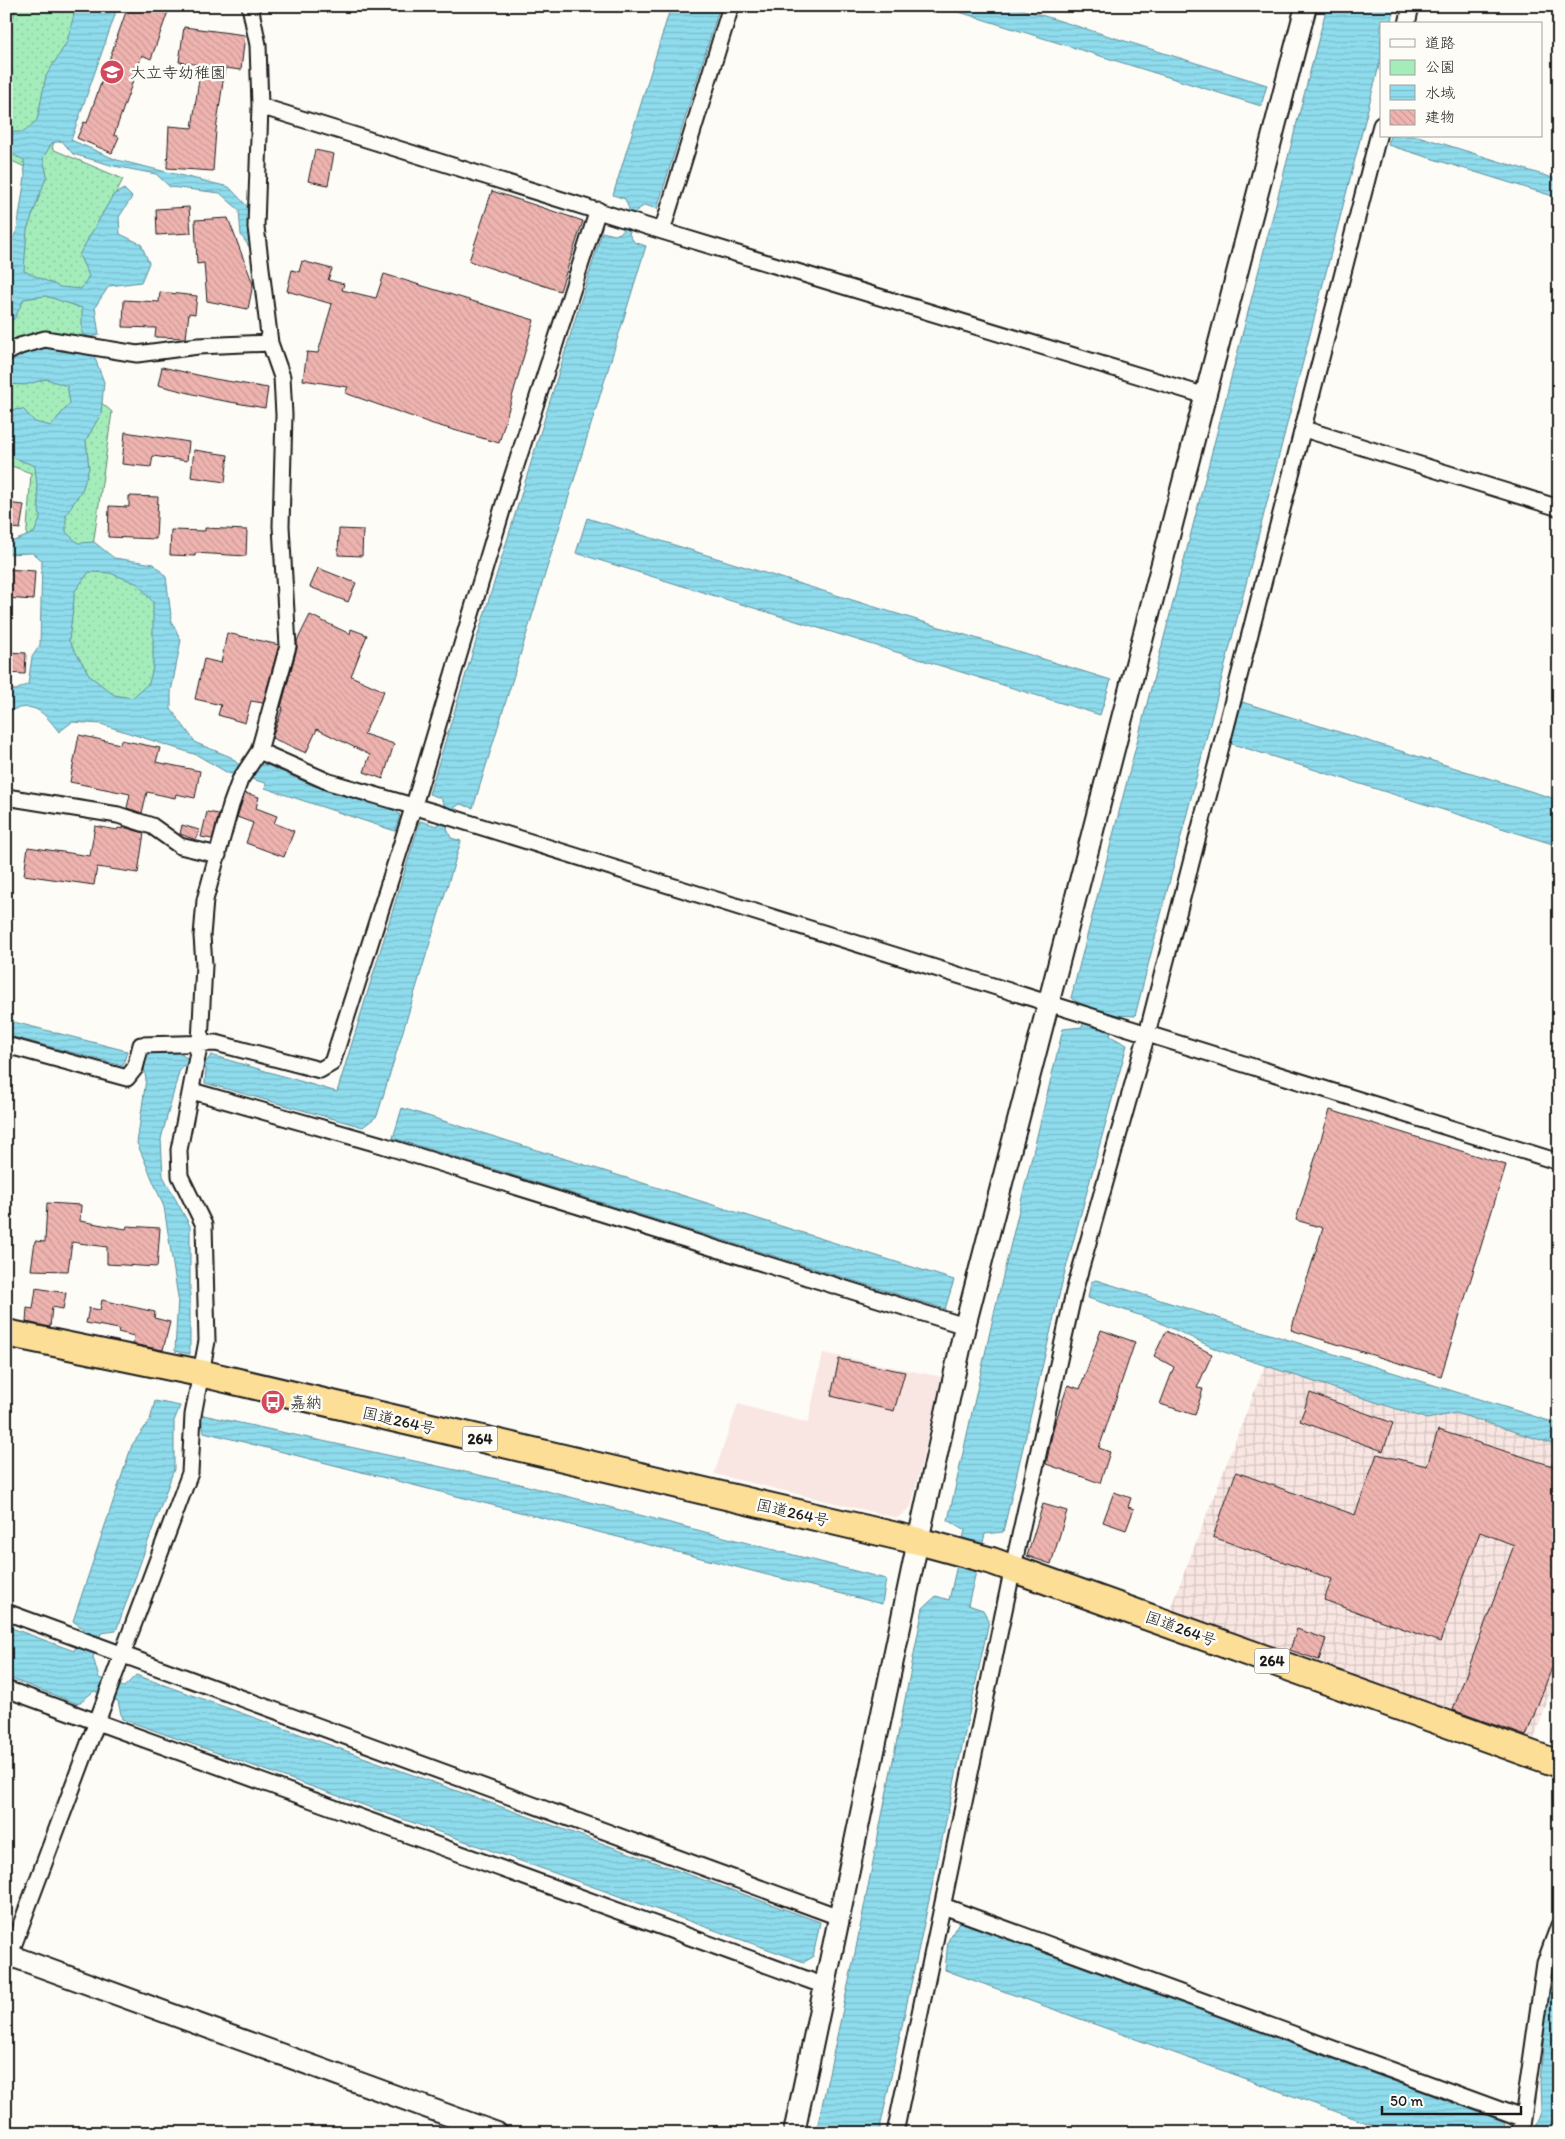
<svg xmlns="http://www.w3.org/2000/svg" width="1565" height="2139" font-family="Itim,'Klee One',sans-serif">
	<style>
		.built { fill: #f9e6e2 }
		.industrial { fill: url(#industrial-grid) }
		.green { fill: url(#green-dots); stroke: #60846c }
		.water { fill: url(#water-rules); stroke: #608f99; fill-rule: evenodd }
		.building { fill: url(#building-back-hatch); stroke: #1c1c1c }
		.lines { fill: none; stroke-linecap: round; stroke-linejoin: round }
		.street-casing { stroke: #1c1c1c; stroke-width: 19 }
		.secondary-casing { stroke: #1c1c1c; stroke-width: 24 }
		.highway-casing { stroke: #1c1c1c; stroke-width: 30 }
		.street { stroke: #fdfcf7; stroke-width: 15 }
		.secondary { stroke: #fdfcf7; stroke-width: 20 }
		.highway { stroke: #fdde96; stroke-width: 26 }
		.labels { text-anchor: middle; stroke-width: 5; stroke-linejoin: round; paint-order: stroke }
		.shield { fill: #fdfcf7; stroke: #605f5e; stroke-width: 1 }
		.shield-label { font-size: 15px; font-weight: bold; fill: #1c1c1c }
		.poi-label { font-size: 16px; fill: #1c1c1c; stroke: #fdfcf7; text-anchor: start }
		.street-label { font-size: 16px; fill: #1c1c1c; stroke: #fdfcf7 }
	</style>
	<defs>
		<pattern id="industrial-grid" width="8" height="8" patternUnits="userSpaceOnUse" patternTransform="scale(1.25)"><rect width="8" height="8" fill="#f9e6e2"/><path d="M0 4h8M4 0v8" fill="none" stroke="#d5c5c1"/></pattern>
		<pattern id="green-dots" width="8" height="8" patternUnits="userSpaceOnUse" patternTransform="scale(1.25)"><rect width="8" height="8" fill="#a4edbb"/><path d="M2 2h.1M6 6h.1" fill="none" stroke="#8dcba0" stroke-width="1.8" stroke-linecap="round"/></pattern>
		<pattern id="water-rules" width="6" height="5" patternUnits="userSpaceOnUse" patternTransform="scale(1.25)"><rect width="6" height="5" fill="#8edced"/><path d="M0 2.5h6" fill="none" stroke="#7abccb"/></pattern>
		<pattern id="building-back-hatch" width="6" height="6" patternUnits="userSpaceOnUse" patternTransform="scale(1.25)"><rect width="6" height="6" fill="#efb4b0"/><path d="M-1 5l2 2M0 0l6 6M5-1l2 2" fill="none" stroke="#cc9a97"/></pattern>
	</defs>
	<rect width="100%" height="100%" fill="#fdfcf7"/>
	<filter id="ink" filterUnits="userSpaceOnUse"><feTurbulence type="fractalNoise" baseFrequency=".02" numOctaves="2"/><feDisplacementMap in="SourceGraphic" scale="10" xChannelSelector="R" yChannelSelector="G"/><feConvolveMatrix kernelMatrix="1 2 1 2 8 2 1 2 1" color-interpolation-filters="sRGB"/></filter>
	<g filter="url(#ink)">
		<path class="built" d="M823 1353 942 1377 911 1507 897 1518 714 1474 738 1404 808 1423Z"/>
		<path class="industrial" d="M1274 1341 1559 1434V1668L1532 1745 1169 1612Z"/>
		<path class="green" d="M6 6H88L52 149 123 179 85 255 102 278 75 380 112 412 92 553 160 592 159 735 36 701 52 554 26 544 31 473 6 464V276L43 176 6 158Z"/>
		<path class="water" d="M6 6H13L15 11 6 45Z
			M76 6H115V15L71 140 117 160 229 187 247 206 250 248 241 235 239 210 220 193 170 187 156 174 114 166 73 154 62 141 52 143 43 158 47 175 27 230 24 271 60 287 81 289 89 276 79 255 113 195 124 189 132 197 119 217 120 234 141 244 149 263 141 282 109 286 95 307 99 335 91 337 82 334V308L46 296 24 299 14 319 6 323V252L17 230 25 177 24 160 6 151V132H24L37 120 46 76 67 42Z
			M671 6H720L657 209 645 205 636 211 629 234 634 242 646 246 473 808 460 804 454 808 447 829 451 838 461 841 377 1116 363 1127 205 1083 206 1068 184 1065 179 1072 161 1139 163 1176 190 1226V1354L175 1351 178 1297 164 1207 137 1143 146 1079 143 1063 150 1053 177 1052 185 1057 207 1061 211 1055 337 1092 420 821 437 826 444 805 441 798 429 794 602 232 615 235 622 232 629 209 625 199 613 195Z
			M940 6H1012L1267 85 1261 106Z
			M1327 6H1395L1390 24H1381V58L1135 1016 1115 1015 1110 1036 1127 1045 1063 1279 1003 1532 985 1534 968 1605 983 1610 989 1621 879 2133H816L854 1958 923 1608 936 1596 949 1600 965 1530 948 1520 995 1309 1063 1029 1082 1027 1089 1009 1071 998Z
			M1390 136H1418L1559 180V198L1388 145Z
			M40 348 86 351 93 353 104 382 101 414 86 440 89 468 83 488 66 515V532L78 543 94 542 114 558 154 564 166 577 172 623 181 640 171 692V709L196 743 231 757 238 764 254 769 265 764 314 786 393 808 400 815 395 831 265 788 266 783 228 773 197 755 101 724 72 722 59 732C42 710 34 701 6 712V689L16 690 28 684 32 657 40 645 42 560 32 553 6 554V544L34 533 40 519 35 466 12 457 6 452V422L10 410 23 409 35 422 51 426 70 403 67 386 46 379 25 385 6 384V362L19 352ZM89 572 110 573 138 584 153 602V667L149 683 132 698 114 695 90 676 69 641 75 591Z
			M587 518 1111 680 1100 715 576 553Z
			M1242 702 1559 800V846L1229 743Z
			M6 1020 127 1051 123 1066 6 1035Z
			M402 1108 954 1280 945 1309 393 1138Z
			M1096 1280 1559 1424V1446L1456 1413 1427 1419 1218 1350 1154 1320 1088 1298 1091 1282Z
			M155 1401 180 1406 174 1421V1469L116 1631 101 1633 93 1657 99 1678 124 1687 136 1675 820 1922 813 1957 804 1962 122 1719 118 1701 94 1691 78 1704 6 1677V1626L74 1651 84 1629 73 1621 132 1445 150 1420Z
			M203 1415 520 1484 886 1579 882 1604 204 1432 201 1420Z
			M959 1922 1505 2122 1503 2133H1395L945 1970 948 1941Z
			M1559 1940V2133H1533L1541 2111 1540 2082 1550 1965Z"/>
		<path class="building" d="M128 6H170L151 59 142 55 114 135 119 137 112 153 77 138 84 122 87 123Z
			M184 27 245 35 241 70 225 68 216 130 213 171 167 168 169 126 192 128 201 65 179 62Z
			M315 150 334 154 328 185 308 181Z
			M492 191 583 221 560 291 469 261Z
			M189 207 191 233 157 235 156 209Z
			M228 218 253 284 248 309 207 301 204 263 197 264 195 220Z
			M302 261 332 269 328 280 344 284 342 290 376 298 384 274 534 320 499 443 433 424 345 393 348 387 303 380 307 352 318 353 332 304 287 291 292 270 299 272Z
			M160 292 197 296 195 314 189 313 186 338 155 337 156 328 123 327 124 300 159 302Z
			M162 367 215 379 268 388 265 408 213 399 158 385Z
			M125 432 189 442 187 461 153 456 151 467 122 464Z
			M194 450 228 455 225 482 191 477Z
			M129 496 158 497 156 539 108 537 109 506 129 507Z
			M6 503 24 505 20 529 6 527Z
			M205 528 247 530 246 556 195 553V556L170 555 171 530 205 531Z
			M339 529 363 530 362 556 338 555Z
			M318 568 356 583 348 602 310 587Z
			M6 569 35 571 33 600 6 598Z
			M310 615 350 634 351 629 367 635 351 676 384 691 364 734 394 744 383 779 364 772 370 755 317 729 306 753 272 738 283 707H281L297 648V641Z
			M227 633 279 645 263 703 251 701 245 723 218 715 221 705 195 699 204 659 221 663Z
			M6 652 26 653 25 674 6 673Z
			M79 735 120 744 121 740 160 748 156 762 200 771 195 798 176 794 175 798 147 792 142 813 127 808 130 794 70 782Z
			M245 793 259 797 256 808 277 816 274 823 294 831 284 857 246 843 253 823 237 817Z
			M207 812 219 814 212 839 201 837Z
			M182 825 199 830 196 840 180 834Z
			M95 826 117 830 118 828 123 829V827L144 833 138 873 97 867 94 885 24 875 28 847 90 856Z
			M1330 1110 1506 1165 1441 1376 1291 1330 1323 1228 1296 1220Z
			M47 1203 81 1205 80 1221 126 1229 127 1226 160 1228 157 1267 107 1264V1247L72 1242 68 1271 31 1270 35 1241 45 1242Z
			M36 1288 66 1293 63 1309 52 1307 50 1327 26 1322 27 1308 33 1309Z
			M102 1300 155 1312 154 1318 170 1322 163 1350 133 1344 134 1336 118 1332 119 1329 86 1323 89 1308 100 1310Z
			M1101 1330 1135 1342 1099 1448 1110 1452 1100 1483 1046 1464 1054 1426 1068 1385 1080 1389Z
			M1166 1331 1212 1354 1197 1388 1203 1389 1195 1415 1160 1404 1174 1367 1154 1356Z
			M839 1359 905 1372 894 1411 831 1396Z
			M1310 1393 1393 1423 1383 1451 1300 1421Z
			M1438 1430 1559 1468V1649L1526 1736 1453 1710 1514 1545 1480 1532 1440 1642 1324 1600 1332 1579 1213 1537 1236 1472 1355 1515 1377 1454 1427 1466Z
			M1114 1492 1131 1498 1128 1507 1134 1509 1126 1530 1103 1522Z
			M1043 1504 1067 1511 1051 1564 1027 1556Z
			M1297 1629 1326 1639 1319 1660 1290 1650Z"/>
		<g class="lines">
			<defs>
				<path id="street" d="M1407 24 1411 6
					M260 106 662 231 1206 396
					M662 231 731 6
					M6 353 20 346 45 339 137 354 198 346 270 343
					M1304 429 1559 508
					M259 751 329 782 437 813 1559 1162
					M6 797 118 815 152 826 180 846 218 855
					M6 1045 127 1078 135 1068 141 1045 216 1043 320 1070 332 1063 414 805 509 487 598 210
					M192 1091 382 1145 965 1326
					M6 1612 839 1917
					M6 1689 825 1986
					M943 1906 1522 2118
					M6 1965 190 1473 193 1415 207 1341 204 1225 180 1176 179 1150 200 1042 204 965 202 936 205 900 231 805 240 780 259 751 288 646 281 526 284 415 282 377 270 343 256 227 260 106 258 45 250 6
					M895 2133 1013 1567 1074 1292 1147 1034 1381 125
					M1521 2133 1545 1963 1559 1925"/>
				<path id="secondary" d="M6 1954 497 2133
					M794 2133 918 1541 965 1326 1306 6"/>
				<path id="highway" d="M6 1333 200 1373 918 1541 992 1561 1559 1764"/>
			</defs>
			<use href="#street" class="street-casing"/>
			<use href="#secondary" class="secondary-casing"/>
			<use href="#highway" class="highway-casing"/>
			<use href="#street" class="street"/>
			<use href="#secondary" class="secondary"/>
			<use href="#highway" class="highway"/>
		</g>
	</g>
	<defs>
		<symbol id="school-disc" viewBox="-11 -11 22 22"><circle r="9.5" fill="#d1495b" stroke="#fdfcf7"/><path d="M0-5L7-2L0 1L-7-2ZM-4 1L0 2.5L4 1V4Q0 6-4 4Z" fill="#fff"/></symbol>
		<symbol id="bus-disc" viewBox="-11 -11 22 22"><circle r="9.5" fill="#d1495b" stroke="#fdfcf7"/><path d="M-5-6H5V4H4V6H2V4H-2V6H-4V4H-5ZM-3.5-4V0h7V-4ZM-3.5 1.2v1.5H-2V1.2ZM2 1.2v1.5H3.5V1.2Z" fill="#fff"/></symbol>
	</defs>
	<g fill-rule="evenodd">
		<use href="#school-disc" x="98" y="58" width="28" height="28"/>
		<use href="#bus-disc" x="259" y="1388" width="28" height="28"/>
	</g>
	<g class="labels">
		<g class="shield">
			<rect x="462.5" y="1426.5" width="35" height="25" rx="4"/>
			<rect x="1254.5" y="1648.5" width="35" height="25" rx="4"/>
		</g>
		<g class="shield-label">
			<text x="480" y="1444">264</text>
			<text x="1272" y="1666">264</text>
		</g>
		<g class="poi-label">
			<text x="130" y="78">大立寺幼稚園</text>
			<text x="290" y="1408">嘉納</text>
		</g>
		<g class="street-label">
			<text transform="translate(399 1420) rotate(13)" y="6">国道264号</text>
			<text transform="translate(793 1512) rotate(13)" y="6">国道264号</text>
			<text transform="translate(1181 1628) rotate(20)" y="6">国道264号</text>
		</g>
	</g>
	<rect width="1565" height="2139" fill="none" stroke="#fdfcf7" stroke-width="25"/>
	<rect x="12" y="12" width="1540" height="2114" fill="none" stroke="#1c1c1c" stroke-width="2" filter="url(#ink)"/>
	<rect x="1380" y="22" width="162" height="115" fill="#fdfcf7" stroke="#a3a29f"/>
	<rect x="1390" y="39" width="25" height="8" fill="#fdfcf7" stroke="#a3a29f"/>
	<text x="1425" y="48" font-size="15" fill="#1c1c1c">道路</text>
	<rect x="1390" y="60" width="25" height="15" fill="#a4edbb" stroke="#a3a29f"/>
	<text x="1425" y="72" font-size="15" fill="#1c1c1c">公園</text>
	<rect x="1390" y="85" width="25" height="15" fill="url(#water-rules)" stroke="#a3a29f"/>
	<text x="1425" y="98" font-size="15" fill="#1c1c1c">水域</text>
	<rect x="1390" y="110" width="25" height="15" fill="url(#building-back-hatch)" stroke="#a3a29f"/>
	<text x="1425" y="122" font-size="15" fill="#1c1c1c">建物</text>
	<path d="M1382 2106v8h139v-8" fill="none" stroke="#1c1c1c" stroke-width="2.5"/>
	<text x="1390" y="2106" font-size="15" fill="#1c1c1c" stroke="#fdfcf7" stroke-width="4" paint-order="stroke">50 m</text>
</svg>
